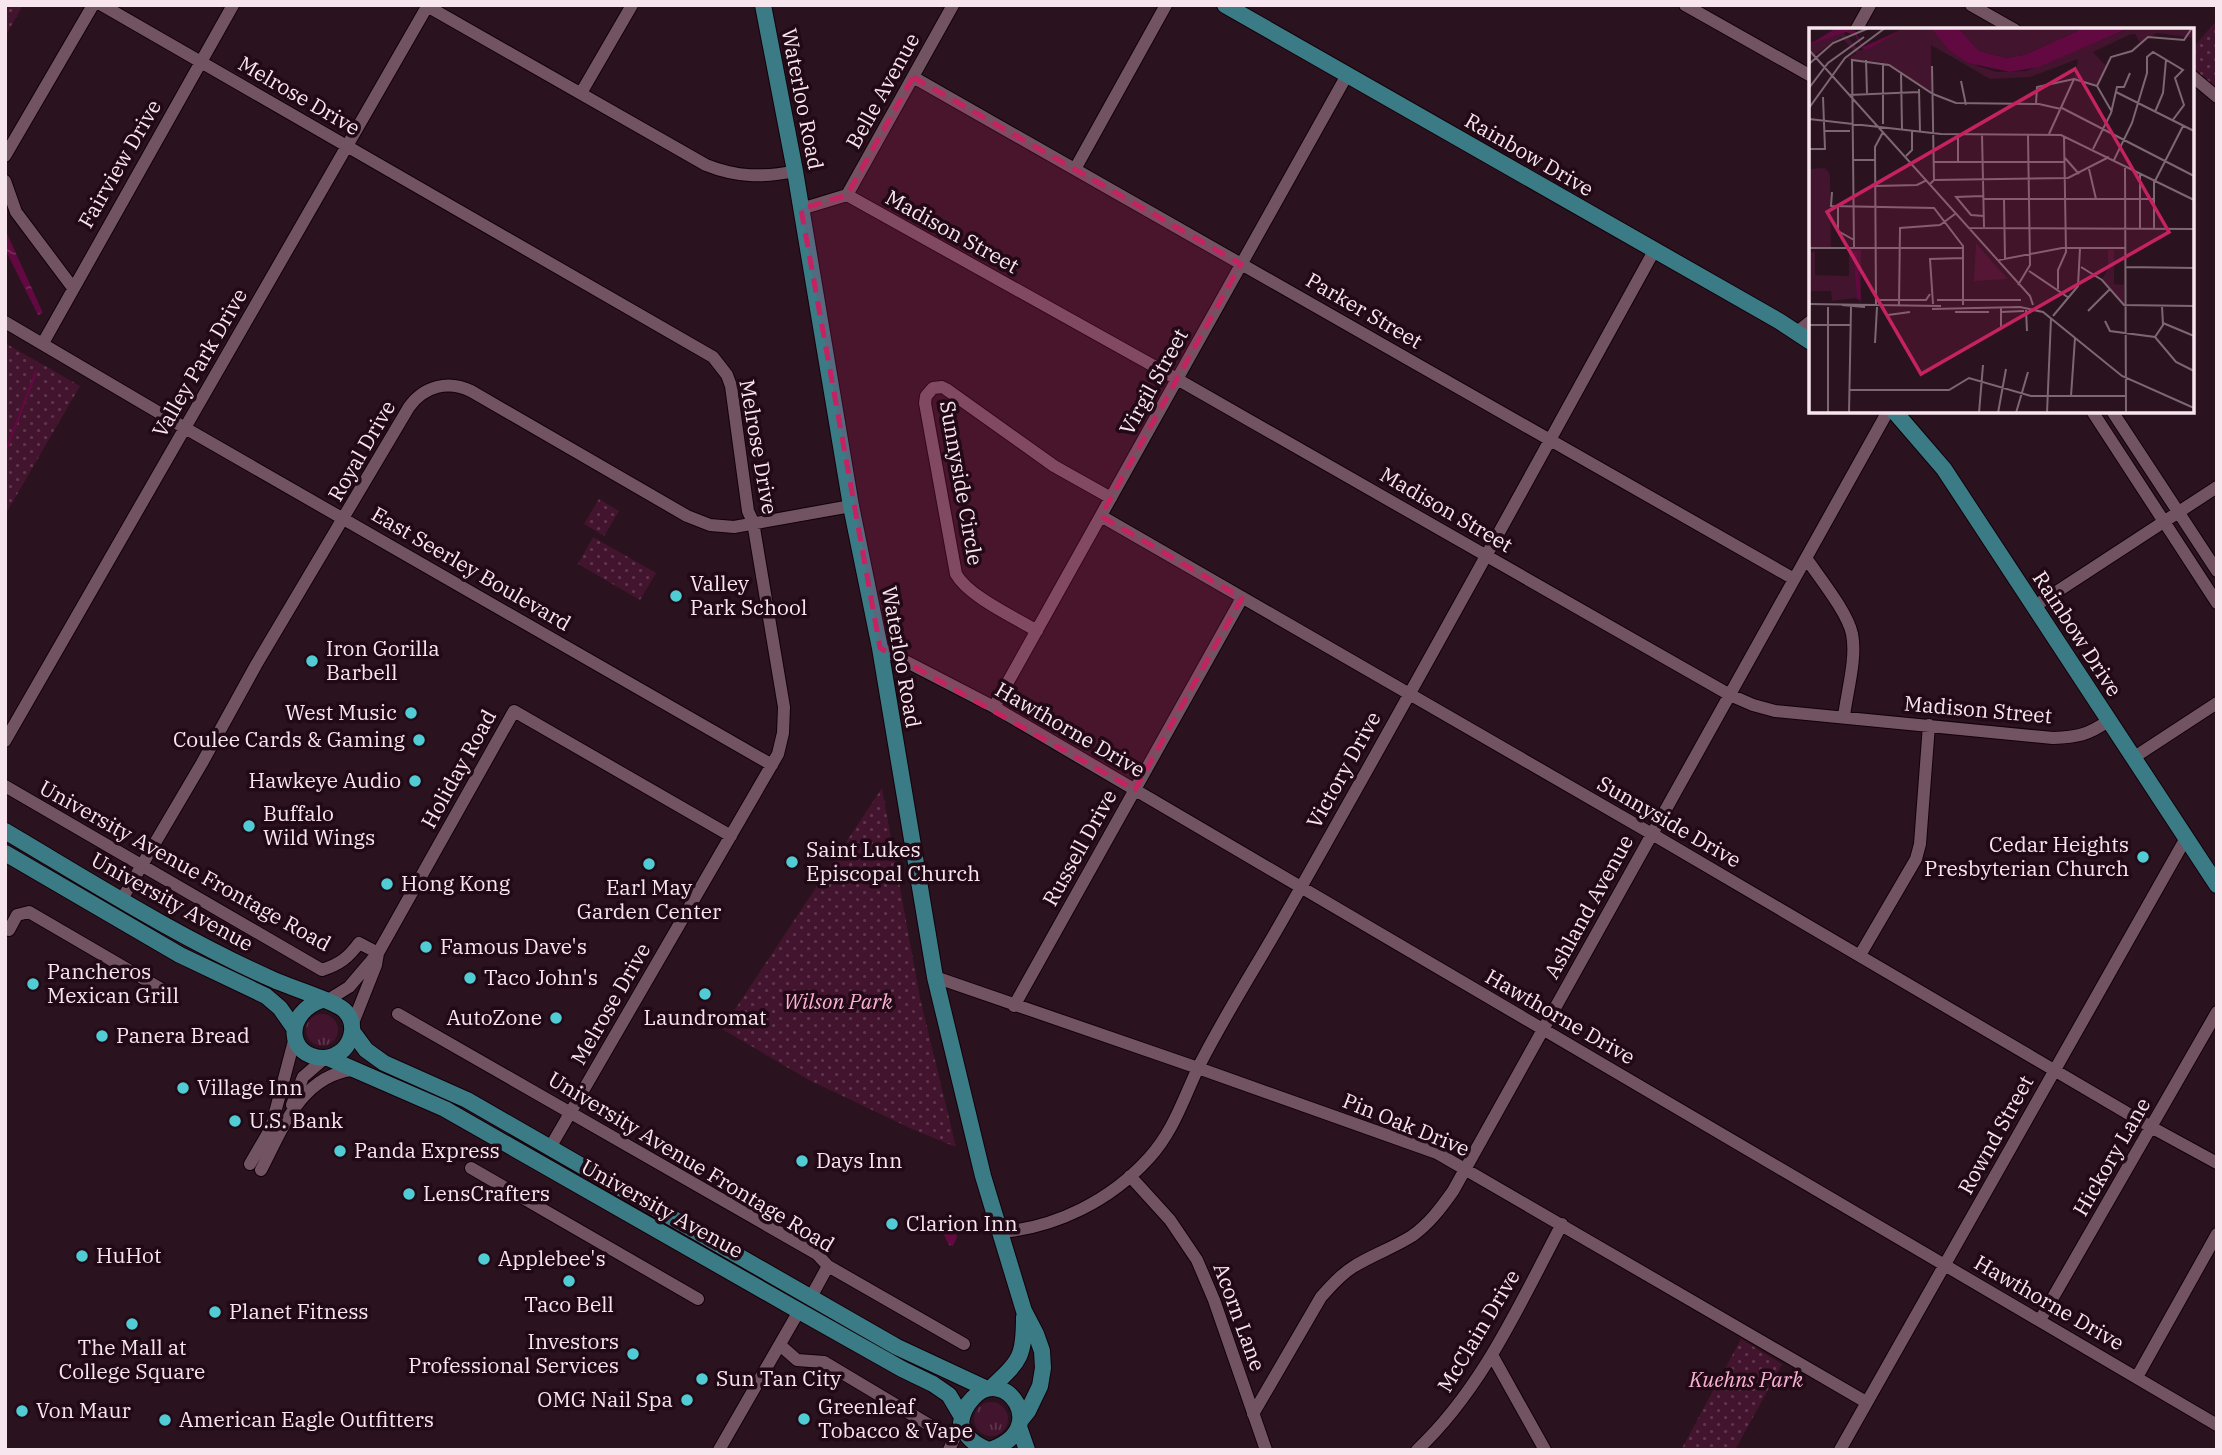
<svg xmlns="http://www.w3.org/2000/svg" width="2222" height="1455" font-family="'IBM Plex Serif',serif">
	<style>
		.grass { fill: url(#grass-tufts) }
		.park { fill: url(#park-dots) }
		.water { fill: url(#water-ripples) }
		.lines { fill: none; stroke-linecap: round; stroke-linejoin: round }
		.stream { stroke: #610940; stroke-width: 2.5 }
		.minor-casing { stroke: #120109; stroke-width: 14 }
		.major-casing { stroke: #120109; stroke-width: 18 }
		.minor { stroke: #725362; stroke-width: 12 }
		.major { stroke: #3b7b85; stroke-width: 16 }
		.marked { fill: #c52262; fill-opacity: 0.2; stroke: #c52262; stroke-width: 5; stroke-dasharray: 14 9; stroke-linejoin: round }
		.poi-dot { fill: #51ccd4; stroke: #210916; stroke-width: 2.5 }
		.labels { text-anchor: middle; stroke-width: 7; stroke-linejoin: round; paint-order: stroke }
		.street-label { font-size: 21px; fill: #f8e6ee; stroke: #210916 }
		.poi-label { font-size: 21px; fill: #f8e6ee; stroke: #210916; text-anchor: start }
		.park-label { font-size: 21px; font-style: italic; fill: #fab1d4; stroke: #210916 }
		.inset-river { fill: none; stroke: #610940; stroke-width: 3.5 }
		.inset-road { fill: none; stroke: #7d6772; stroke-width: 2 }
		.view { fill: #c52262; fill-opacity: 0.15; stroke: #c52262; stroke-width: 3.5 }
		.inset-edge { fill: none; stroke: #f8e6ee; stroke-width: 3.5 }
	</style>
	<defs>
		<pattern id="grass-tufts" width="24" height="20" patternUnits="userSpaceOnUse" patternTransform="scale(1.75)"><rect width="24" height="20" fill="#42142e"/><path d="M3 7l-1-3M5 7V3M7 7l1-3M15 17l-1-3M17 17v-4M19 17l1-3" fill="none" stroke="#5e364d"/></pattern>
		<pattern id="park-dots" width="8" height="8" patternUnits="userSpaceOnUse" patternTransform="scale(1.75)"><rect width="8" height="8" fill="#42142e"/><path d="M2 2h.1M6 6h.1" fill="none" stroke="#5e364d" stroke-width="1.8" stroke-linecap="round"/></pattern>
		<pattern id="water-ripples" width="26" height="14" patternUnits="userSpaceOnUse" patternTransform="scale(1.75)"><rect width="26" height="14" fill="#610940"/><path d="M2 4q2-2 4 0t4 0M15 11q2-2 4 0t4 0" fill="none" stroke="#782d5c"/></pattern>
	</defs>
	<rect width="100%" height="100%" fill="#2b121f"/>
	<path class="grass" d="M306 1030a16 16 0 1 1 32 0a16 16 0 1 1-32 0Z
		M974 1419a17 17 0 1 1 34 0a17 17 0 1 1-34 0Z"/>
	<path class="park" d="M5 5H23L5 37Z
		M2217 20V99L2192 77V49Z
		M5 343 80 386 5 515Z
		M599 499 619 511 604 536 584 524Z
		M593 537 656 573 640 600 578 564Z
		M882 788 920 998 956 1147 912 1129 809 1080 722 1029Z
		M1741 1339 1782 1364 1735 1450H1681Z"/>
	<path class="water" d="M5 229 43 313 38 315 5 249Z
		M939 1220C950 1221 954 1228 957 1237L953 1246 949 1245 944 1235 937 1232 936 1227Z"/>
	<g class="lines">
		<path class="stream" d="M5 453 36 372"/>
		<defs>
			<path id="minor" d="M102 5 713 357 727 375 731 386 748 511 753 522 784 707 783 733 778 754 551 1146
				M1685 5 1811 76
				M1971 5 2015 30
				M427 6 706 165C736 177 763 178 795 171
				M1856 30 1870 5
				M2192 76 2217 97
				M913 77 1794 579
				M581 93 632 5
				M5 156 93 5
				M1075 169 1166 5
				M5 181 16 212 73 288
				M847 195 953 5
				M801 209 847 195 1177 379 1730 695 1753 705 1775 711 2053 738C2077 737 2088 735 2108 721
				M5 322 185 428 772 765
				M1797 332 1811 321
				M43 343 233 5
				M2092 411 2217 603
				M2112 411 2217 571
				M1101 516 1652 834 2151 1127 2217 1163
				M1806 558C1819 577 1848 613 1852 634 1857 657 1847 692 1844 716
				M2035 606 2217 487
				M1037 631C1014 617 968 596 956 574L925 403 926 396 933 388 942 387 946 389 1054 466 1111 498
				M880 648 994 707 2217 1425
				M994 707 1347 75
				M5 741 428 5
				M2133 758 2217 703
				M5 786 322 970C340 964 348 958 359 943L378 953
				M122 899 202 763 256 665 409 407C424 386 448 380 471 391L687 516 710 525 734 527 851 506
				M9 930 17 915 29 912 168 993
				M1860 955 1916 859 1920 844 1929 725
				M935 977 1198 1068 1437 1153 1866 1402
				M328 1000 349 987 378 953 514 711 731 836
				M1014 1006 1242 598
				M398 1014 817 1254 828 1266 964 1344
				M353 1023 376 965 378 953
				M292 1105 303 1077 325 1058
				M250 1164 271 1128 295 1037
				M471 1168 698 1299
				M261 1170C282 1130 301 1076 352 1070
				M1130 1176 1170 1220 1197 1260 1214 1300 1266 1450
				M1000 1232C1056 1228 1111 1200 1149 1158 1173 1132 1183 1100 1198 1068 1222 1020 1252 973 1279 926 1407 702 1530 476 1654 251
				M811 1297 828 1266
				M2040 1320 2217 1012
				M780 1345 797 1360 824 1362 936 1429
				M1492 1355 1545 1450
				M2137 1377 2217 1234
				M1253 1414 1321 1297C1331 1286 1340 1275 1353 1267 1372 1255 1393 1248 1412 1236 1429 1224 1441 1208 1453 1191L1888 411
				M719 1450 799 1311
				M949 1450 961 1423
				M1417 1450C1483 1388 1520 1303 1562 1224
				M1840 1450 2186 838"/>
			<path id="major" d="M763 5 795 171 851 506 880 648 935 977 983 1176 1024 1311 1036 1334 1042 1351 1043 1368 1040 1386 1028 1411 1020 1421
				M1225 5 1779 321 1811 342
				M1894 411 1944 469 2217 885
				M5 831C93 883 181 939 274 980 289 987 339 1002 346 1012 356 1023 353 1040 343 1050 338 1054 331 1058 324 1058 286 1057 284 1013 322 1000
				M5 853 180 955 266 996 280 1008 294 1028
				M352 1031 366 1050 384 1063 467 1100 897 1347 985 1388
				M328 1058 445 1109 799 1311 902 1369 933 1384 949 1395 962 1417
				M992 1387C1021 1360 1024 1356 1024 1317
				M1019 1427 1027 1450
				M988 1450C973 1443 966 1438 961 1423 962 1414 966 1405 973 1398 1004 1363 1053 1430 989 1450"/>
		</defs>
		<use href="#minor" class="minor-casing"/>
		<use href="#major" class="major-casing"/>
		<use href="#minor" class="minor"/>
		<use href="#major" class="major"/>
	</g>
	<path class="marked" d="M913 77 1241 264 1101 516 1242 598 1135 790 880 648 801 209 847 195Z"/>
	<g class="poi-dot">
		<circle cx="676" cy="596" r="7"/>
		<circle cx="312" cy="661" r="7"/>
		<circle cx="411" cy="713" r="7"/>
		<circle cx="419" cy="740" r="7"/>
		<circle cx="415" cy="781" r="7"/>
		<circle cx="249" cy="826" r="7"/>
		<circle cx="2143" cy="857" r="7"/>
		<circle cx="792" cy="862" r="7"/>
		<circle cx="649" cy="864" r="7"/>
		<circle cx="387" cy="884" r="7"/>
		<circle cx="426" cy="947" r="7"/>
		<circle cx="470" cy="978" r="7"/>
		<circle cx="33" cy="984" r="7"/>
		<circle cx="705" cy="994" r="7"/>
		<circle cx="556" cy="1018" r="7"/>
		<circle cx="102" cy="1036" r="7"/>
		<circle cx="183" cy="1088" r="7"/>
		<circle cx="235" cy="1121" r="7"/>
		<circle cx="340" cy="1151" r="7"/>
		<circle cx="802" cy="1161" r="7"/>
		<circle cx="409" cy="1194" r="7"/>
		<circle cx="892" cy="1224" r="7"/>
		<circle cx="82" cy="1256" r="7"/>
		<circle cx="484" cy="1259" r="7"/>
		<circle cx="569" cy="1281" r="7"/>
		<circle cx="215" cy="1312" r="7"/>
		<circle cx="132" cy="1324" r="7"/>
		<circle cx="633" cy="1354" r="7"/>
		<circle cx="702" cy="1379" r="7"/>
		<circle cx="687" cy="1400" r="7"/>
		<circle cx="22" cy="1411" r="7"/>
		<circle cx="804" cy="1419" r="7"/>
		<circle cx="165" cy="1420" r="7"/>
	</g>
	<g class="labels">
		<g class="street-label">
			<text transform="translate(883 91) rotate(-61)" y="7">Belle Avenue</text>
			<text transform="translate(299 96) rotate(30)" y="7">Melrose Drive</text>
			<text transform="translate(802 99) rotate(79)" y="7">Waterloo Road</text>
			<text transform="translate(1529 155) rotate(30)" y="7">Rainbow Drive</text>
			<text transform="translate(120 164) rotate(-60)" y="7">Fairview Drive</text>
			<text transform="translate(952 232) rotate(29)" y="7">Madison Street</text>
			<text transform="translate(1364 311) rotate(30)" y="7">Parker Street</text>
			<text transform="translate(200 363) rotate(-60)" y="7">Valley Park Drive</text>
			<text transform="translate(1154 382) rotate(-61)" y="7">Virgil Street</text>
			<text transform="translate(758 447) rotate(80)" y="7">Melrose Drive</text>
			<text transform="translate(362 451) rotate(-60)" y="7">Royal Drive</text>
			<text transform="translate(961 483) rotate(80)" y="7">Sunnyside Circle</text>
			<text transform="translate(1446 510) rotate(30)" y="7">Madison Street</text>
			<text transform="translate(471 569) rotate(30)" y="7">East Seerley Boulevard</text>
			<text transform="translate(2077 634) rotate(57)" y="7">Rainbow Drive</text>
			<text transform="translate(901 657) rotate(80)" y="7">Waterloo Road</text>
			<text transform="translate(1978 710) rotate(5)" y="7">Madison Street</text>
			<text transform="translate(1070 730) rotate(30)" y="7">Hawthorne Drive</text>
			<text transform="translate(459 769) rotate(-61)" y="7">Holiday Road</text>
			<text transform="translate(1344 770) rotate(-61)" y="7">Victory Drive</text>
			<text transform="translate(1669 822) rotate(30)" y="7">Sunnyside Drive</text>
			<text transform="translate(1080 848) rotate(-61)" y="7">Russell Drive</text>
			<text transform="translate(185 866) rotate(29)" y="7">University Avenue Frontage Road</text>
			<text transform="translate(172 902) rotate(29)" y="7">University Avenue</text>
			<text transform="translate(1589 907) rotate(-61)" y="7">Ashland Avenue</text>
			<text transform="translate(611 1004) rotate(-60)" y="7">Melrose Drive</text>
			<text transform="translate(1560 1017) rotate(30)" y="7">Hawthorne Drive</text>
			<text transform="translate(1406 1125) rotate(22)" y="7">Pin Oak Drive</text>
			<text transform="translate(1996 1135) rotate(-61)" y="7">Rownd Street</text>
			<text transform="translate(2112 1157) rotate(-60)" y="7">Hickory Lane</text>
			<text transform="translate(691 1162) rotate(31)" y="7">University Avenue Frontage Road</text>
			<text transform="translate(662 1209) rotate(29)" y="7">University Avenue</text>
			<text transform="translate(2049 1303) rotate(30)" y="7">Hawthorne Drive</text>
			<text transform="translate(1239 1317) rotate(70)" y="7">Acorn Lane</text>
			<text transform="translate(1479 1331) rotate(-59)" y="7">McClain Drive</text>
		</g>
		<g class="poi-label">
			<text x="690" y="591">Valley<tspan x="690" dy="24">Park School</tspan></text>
			<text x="326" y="656">Iron Gorilla<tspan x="326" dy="24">Barbell</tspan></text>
			<text x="397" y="720" text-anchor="end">West Music</text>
			<text x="405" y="747" text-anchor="end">Coulee Cards &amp; Gaming</text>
			<text x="401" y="788" text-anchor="end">Hawkeye Audio</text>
			<text x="263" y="821">Buffalo<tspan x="263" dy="24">Wild Wings</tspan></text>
			<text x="2129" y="852" text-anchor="end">Cedar Heights<tspan x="2129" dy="24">Presbyterian Church</tspan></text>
			<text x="806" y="857">Saint Lukes<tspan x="806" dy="24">Episcopal Church</tspan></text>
			<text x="401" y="891">Hong Kong</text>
			<text x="649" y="895" text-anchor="middle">Earl May<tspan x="649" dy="24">Garden Center</tspan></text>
			<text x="440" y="954">Famous Dave's</text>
			<text x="47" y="979">Pancheros<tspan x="47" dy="24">Mexican Grill</tspan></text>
			<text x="484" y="985">Taco John's</text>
			<text x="542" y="1025" text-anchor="end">AutoZone</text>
			<text x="705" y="1025" text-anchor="middle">Laundromat</text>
			<text x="116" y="1043">Panera Bread</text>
			<text x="197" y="1095">Village Inn</text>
			<text x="249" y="1128">U.S. Bank</text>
			<text x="354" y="1158">Panda Express</text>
			<text x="816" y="1168">Days Inn</text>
			<text x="423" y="1201">LensCrafters</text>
			<text x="906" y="1231">Clarion Inn</text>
			<text x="96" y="1263">HuHot</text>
			<text x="498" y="1266">Applebee's</text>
			<text x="569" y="1312" text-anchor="middle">Taco Bell</text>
			<text x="229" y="1319">Planet Fitness</text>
			<text x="619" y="1349" text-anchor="end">Investors<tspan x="619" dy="24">Professional Services</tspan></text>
			<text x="132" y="1355" text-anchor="middle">The Mall at<tspan x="132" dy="24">College Square</tspan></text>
			<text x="716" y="1386">Sun Tan City</text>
			<text x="673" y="1407" text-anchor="end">OMG Nail Spa</text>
			<text x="818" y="1414">Greenleaf<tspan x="818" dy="24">Tobacco &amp; Vape</tspan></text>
			<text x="36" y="1418">Von Maur</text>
			<text x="179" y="1427">American Eagle Outfitters</text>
		</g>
		<g class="park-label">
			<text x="838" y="1009">Wilson Park</text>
			<text x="1746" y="1387">Kuehns Park</text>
		</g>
	</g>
	<g transform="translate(1809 28)">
		<rect width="385" height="385" fill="#2b121f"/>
		<path d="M96 0H122L168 38 189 44 217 43 321 0H385V10L348 5 331 15 326 6 320 7 284 24 298 39 289 57 265 51 269 31 221 49 181 51 122 17V63L73 34 39 31 47 25 32 9 0 31V15L33 3 51 23ZM149 0H275L215 27 197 30 170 23ZM16 140 21 146 22 220H0V141ZM167 215 185 236 199 251 165 253ZM40 222H52V274L47 270 23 273 22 263H0V224H6V247L40 248ZM299 222H305V256L315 257V276L293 251 299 241Z" fill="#42142e"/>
		<path d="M27 0 46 3 54 19 96 0 60 21H54L46 7 37 4 0 17ZM122 0H149L170 23 197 30 215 27 275 0H320L230 39 201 44 159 35 140 22Z" fill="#610940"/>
		<path class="inset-river" d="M46 224 50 271"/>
		<path class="inset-road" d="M0 22 221 268 224 277M57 32 58 65M74 35V96M0 36 24 15 60 0M123 38 125 152M92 44 93 101M152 53 157 77M288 58 303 84M0 60 19 35 55 9M110 61 111 103M307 64 385 103M40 67 110 64M227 76 228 59 265 51M0 80 36 30 76 0M253 80 385 148M346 84 354 65 357 32M0 91 132 106 252 107 385 172M16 103H41M149 106V134M173 106 175 199M240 106 265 51 288 58 302 29 323 23 339 9 375 12 383 0M0 121H16L14 69M284 121 302 85 308 59H315L321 45M97 128 103 122V103M256 130 270 146M44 132H66M305 132 323 95 338 45V29L344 24 374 42 366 50 375 77 363 93M125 134H256M316 138 317 385M280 141 287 171M331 145V200M345 153V200M346 153 374 98M121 156 125 152 259 150 300 129M66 158 108 157 118 152M23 164 22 178 125 180 154 218V277M174 168 147 169 162 187 175 188M174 171H345M195 171 196 231M29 178V203L45 212M159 200 385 201M0 220H154M45 220 43 32 80 37 124 66 147 75 230 76 252 81M190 232 253 220H316M272 239 293 252 315 277 385 278M317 239 385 240M220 243 260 270M209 257 221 237 219 107M249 261V242L257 224 255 109M67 272H117L121 266M128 272H212M0 276 132 278M124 276 121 231 154 230M33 277 56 279M67 277 66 119 74 104M90 277 91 200 131 197 146 186M19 279V385M192 279V302M123 281 211 279 234 284 313 348 385 380M217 282 218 303M279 283 301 261M146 284H180M192 284 215 283M79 287 101 284M244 288 269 258 271 220M296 293 301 303 346 309 367 334 385 343M354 295 385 308M0 297H41M346 309 354 297 353 278M66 315 68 279M40 362H140L160 350 222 368H317M262 368 266 310M40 385 42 279M170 385 174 337M189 385 197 341M207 385 219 344M238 385 242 290"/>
		<path class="view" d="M266 41 360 204 112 346 18 184Z"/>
		<rect width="385" height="385" class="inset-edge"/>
	</g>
	<rect width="2222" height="1455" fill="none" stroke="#f8e6ee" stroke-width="14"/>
</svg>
